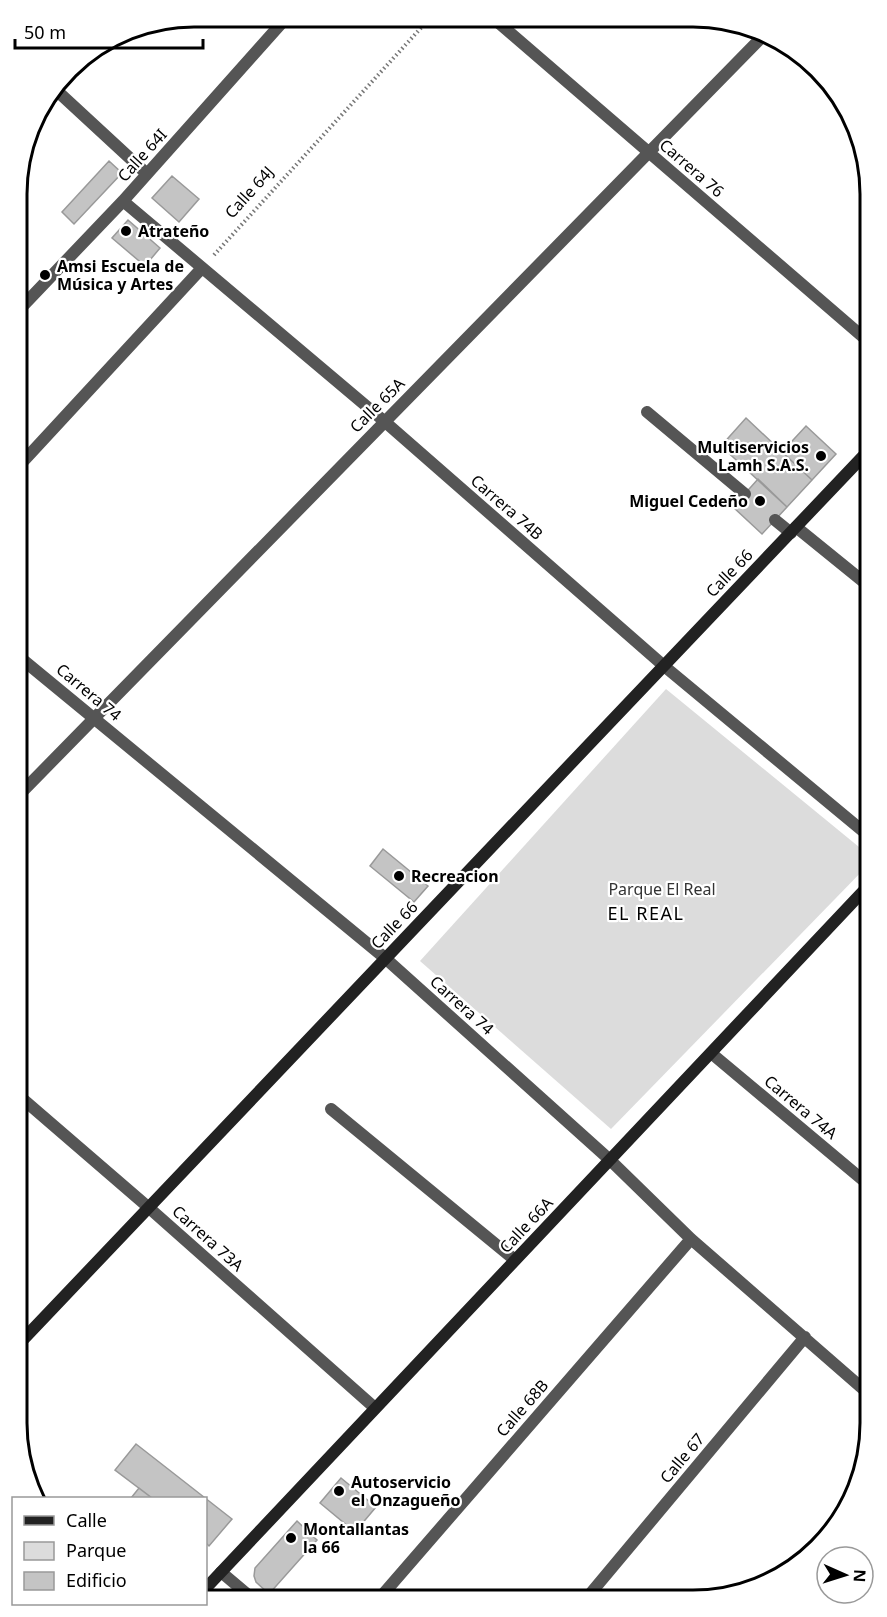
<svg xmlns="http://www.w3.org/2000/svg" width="887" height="1617" font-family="'Noto Sans',sans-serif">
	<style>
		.green { fill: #dcdcdc }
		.building { fill: #c4c4c4; stroke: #999; stroke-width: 1.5 }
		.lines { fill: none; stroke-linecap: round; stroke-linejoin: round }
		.path { stroke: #777; stroke-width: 4; stroke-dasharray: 1.5 3; stroke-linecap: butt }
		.lane { stroke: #555; stroke-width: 12 }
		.street { stroke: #555; stroke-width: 12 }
		.secondary { stroke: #222; stroke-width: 12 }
		.poi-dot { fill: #000; stroke: #fff; stroke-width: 2 }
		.labels { text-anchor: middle; stroke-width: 4.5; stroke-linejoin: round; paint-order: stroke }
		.street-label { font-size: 16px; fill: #000; stroke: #fff }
		.poi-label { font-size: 16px; font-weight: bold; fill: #000; stroke: #fff; text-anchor: start }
		.park-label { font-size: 16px; fill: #333; stroke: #fff }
		.neighbourhood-label { font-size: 18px; letter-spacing: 1.5px; fill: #000; stroke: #fff }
		.rim { fill: none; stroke: #000; stroke-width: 3 }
	</style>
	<rect width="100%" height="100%" fill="#fff"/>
	<path class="green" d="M666 689 870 856V863L611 1129 420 961Z"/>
	<path class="building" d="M109 161 122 173 74 224 62 212Z
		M172 176 199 199 179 222 152 198Z
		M128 220 160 248 145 266 112 238Z
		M746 418 812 480 787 507 721 446Z
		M806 426 836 454 812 480 782 452Z
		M758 479 787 507 762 534 733 507Z
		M383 849 428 886 414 902 370 866Z
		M136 1444 232 1519 209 1546 206 1543V1498H152L115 1470Z
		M341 1478 376 1507 355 1532 320 1503Z
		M139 1488 152 1498H131Z
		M297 1521 317 1540 269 1594 256 1582 254 1576 255 1568Z"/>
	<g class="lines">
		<path class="path" d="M214 255 430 18"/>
		<path class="lane" d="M647 412 745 494
			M775 520 791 533
			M331 1109 515 1260"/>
		<path class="street" d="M493 18 870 343
			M55 89 147 174
			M123 201 384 421 664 666 870 837
			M18 311 123 201 287 17
			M18 467 202 268
			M796 527 870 587
			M17 655 385 958 610 1160 691 1239 870 1395
			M17 797 762 37
			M711 1053 870 1186
			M17 1094 148 1207 375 1408
			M221 1572 253 1599
			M378 1600 691 1239
			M585 1600 805 1337"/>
		<path class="secondary" d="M17 1346 870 449
			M206 1588 870 884"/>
	</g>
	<g class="poi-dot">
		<circle cx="126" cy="231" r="6"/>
		<circle cx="45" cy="275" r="6"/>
		<circle cx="821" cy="456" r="6"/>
		<circle cx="760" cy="501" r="6"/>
		<circle cx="399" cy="876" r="6"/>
		<circle cx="339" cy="1491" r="6"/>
		<circle cx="291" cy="1538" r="6"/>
	</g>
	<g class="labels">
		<g class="street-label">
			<text transform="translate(142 155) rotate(-48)" y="6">Calle 64I</text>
			<text transform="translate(692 168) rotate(41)" y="6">Carrera 76</text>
			<text transform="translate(249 192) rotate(-48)" y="6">Calle 64J</text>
			<text transform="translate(377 405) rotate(-45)" y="6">Calle 65A</text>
			<text transform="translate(507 507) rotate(41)" y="6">Carrera 74B</text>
			<text transform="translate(729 573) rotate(-46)" y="6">Calle 66</text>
			<text transform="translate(89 692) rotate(40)" y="6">Carrera 74</text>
			<text transform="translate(394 925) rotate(-46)" y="6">Calle 66</text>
			<text transform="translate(462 1005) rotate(42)" y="6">Carrera 74</text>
			<text transform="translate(801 1107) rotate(40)" y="6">Carrera 74A</text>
			<text transform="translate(526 1225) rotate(-47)" y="6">Calle 66A</text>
			<text transform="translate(208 1238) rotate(42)" y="6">Carrera 73A</text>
			<text transform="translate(522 1408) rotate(-49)" y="6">Calle 68B</text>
			<text transform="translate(682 1458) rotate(-50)" y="6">Calle 67</text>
		</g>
		<g class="poi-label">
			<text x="138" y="237">Atrateño</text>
			<text x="57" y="272">Amsi Escuela de<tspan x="57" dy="18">Música y Artes</tspan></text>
			<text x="809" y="453" text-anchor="end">Multiservicios<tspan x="809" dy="18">Lamh S.A.S.</tspan></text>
			<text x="748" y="507" text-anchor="end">Miguel Cedeño</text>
			<text x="411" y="882">Recreacion</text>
			<text x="351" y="1488">Autoservicio<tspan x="351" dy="18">el Onzagueño</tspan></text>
			<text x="303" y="1535">Montallantas<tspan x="303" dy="18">la 66</tspan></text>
		</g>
		<g class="park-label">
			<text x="662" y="895">Parque El Real</text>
		</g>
		<g class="neighbourhood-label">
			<text x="646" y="920">EL REAL</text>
		</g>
	</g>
	<path d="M0 0H887V1617H0ZM194 27H693A167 167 0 0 1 860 194V1423A167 167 0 0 1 693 1590H194A167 167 0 0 1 27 1423V194A167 167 0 0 1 194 27Z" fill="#fff" fill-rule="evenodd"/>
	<path class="rim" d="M194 27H693A167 167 0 0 1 860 194V1423A167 167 0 0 1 693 1590H194A167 167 0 0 1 27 1423V194A167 167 0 0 1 194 27Z"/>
	<rect x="12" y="1497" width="195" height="108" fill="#ffffff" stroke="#999999" stroke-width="1.5"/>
	<rect x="24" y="1516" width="30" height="9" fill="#222222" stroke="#999999" stroke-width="1.5"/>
	<text x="66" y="1527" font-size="18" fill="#000000">Calle</text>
	<rect x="24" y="1542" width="30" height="18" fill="#dcdcdc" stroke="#999999" stroke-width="1.5"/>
	<text x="66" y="1557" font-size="18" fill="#000000">Parque</text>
	<rect x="24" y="1572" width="30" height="18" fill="#c4c4c4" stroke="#999999" stroke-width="1.5"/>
	<text x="66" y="1587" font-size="18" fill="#000000">Edificio</text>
	<g transform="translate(845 1575) rotate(93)"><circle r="28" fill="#ffffff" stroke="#999999" stroke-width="1.5"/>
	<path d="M0-4.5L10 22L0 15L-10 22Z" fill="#000000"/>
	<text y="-9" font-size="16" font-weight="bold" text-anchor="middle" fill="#000000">N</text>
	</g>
	<path d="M15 39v9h188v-9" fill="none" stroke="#000000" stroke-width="3"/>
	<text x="24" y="39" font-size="18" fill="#000000" stroke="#ffffff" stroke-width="4.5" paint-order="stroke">50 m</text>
</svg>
